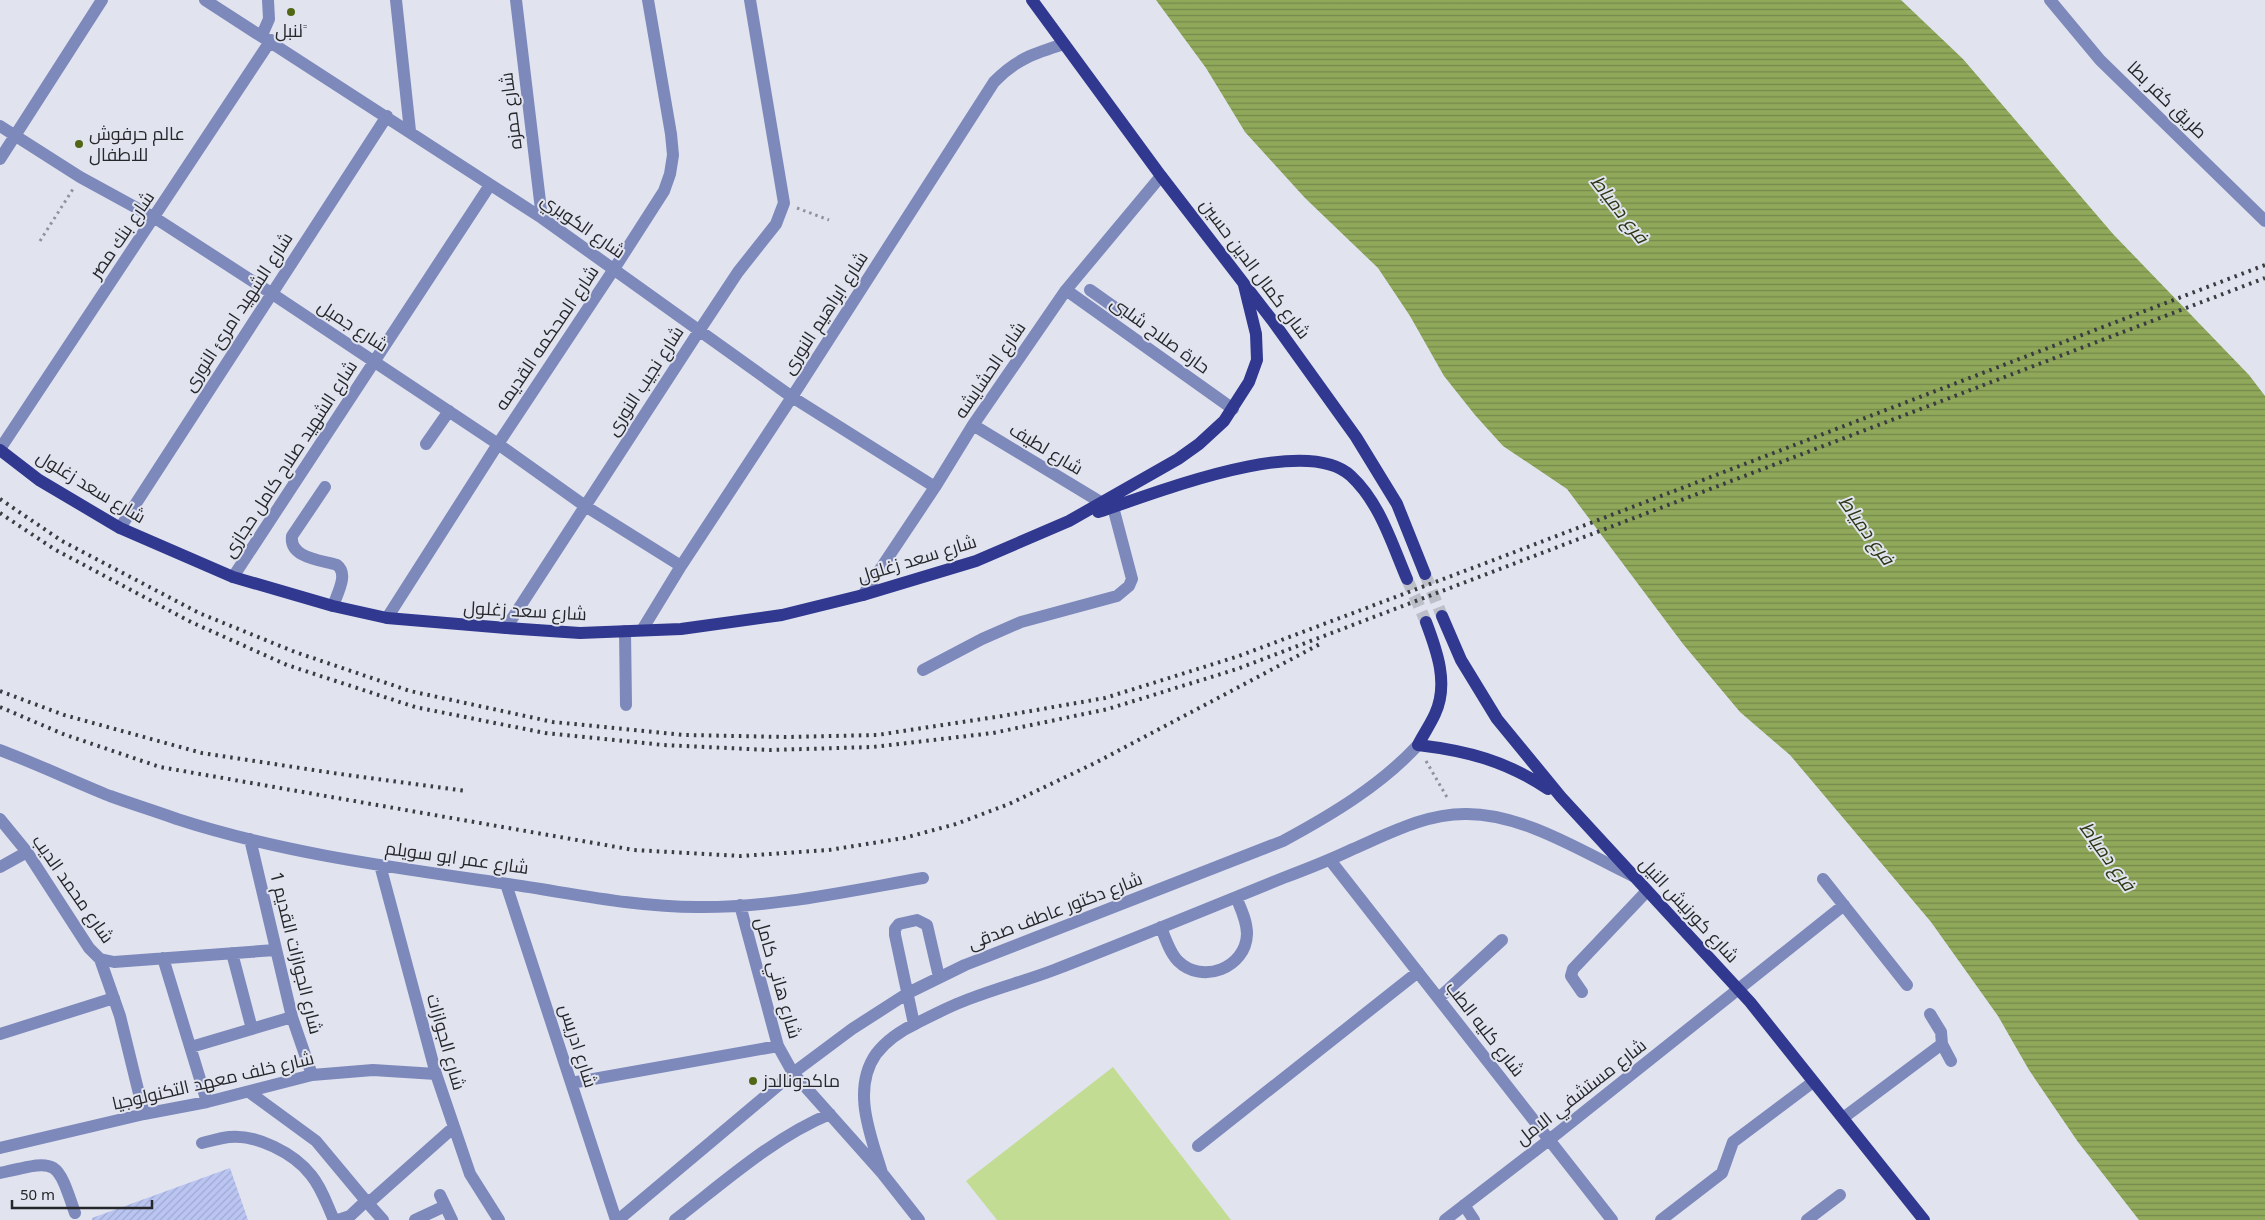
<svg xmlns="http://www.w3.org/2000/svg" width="2265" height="1220" font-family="'Noto Sans',Cairo,sans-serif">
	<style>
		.pitch { fill: #c3dc93 }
		.water { fill: url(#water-rules) }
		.building { fill: url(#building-hatch) }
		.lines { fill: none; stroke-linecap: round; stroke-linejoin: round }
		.major-tunnel { stroke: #bcbec8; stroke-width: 12; stroke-dasharray: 12 6; stroke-linecap: butt }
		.path { stroke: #91939b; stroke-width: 3; stroke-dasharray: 2.5 4; stroke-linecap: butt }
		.minor { stroke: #7e89bb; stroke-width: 12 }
		.major { stroke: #313890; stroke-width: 12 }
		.rail { stroke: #3b3c41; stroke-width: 4; stroke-dasharray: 2.5 5; stroke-linecap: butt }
		.poi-dot { fill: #526715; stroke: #e1e4ef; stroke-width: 2 }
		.labels { text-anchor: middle; stroke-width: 4; stroke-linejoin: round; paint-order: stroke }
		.poi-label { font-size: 18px; fill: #26272b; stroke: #e1e4ef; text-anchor: start }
		.street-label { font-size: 18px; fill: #26272b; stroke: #e1e4ef }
		.water-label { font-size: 19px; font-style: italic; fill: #2c3614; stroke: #e1e4ef }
	</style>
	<defs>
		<pattern id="water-rules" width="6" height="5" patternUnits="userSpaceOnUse" patternTransform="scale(1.25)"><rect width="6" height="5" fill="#8fa85a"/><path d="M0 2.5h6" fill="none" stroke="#75894b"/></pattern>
		<pattern id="building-hatch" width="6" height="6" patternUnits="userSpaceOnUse" patternTransform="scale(1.25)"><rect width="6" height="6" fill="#bac5f2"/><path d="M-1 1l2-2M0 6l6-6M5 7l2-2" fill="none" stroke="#a0a9d0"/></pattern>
	</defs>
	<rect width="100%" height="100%" fill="#e1e4ef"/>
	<path class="pitch" d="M1113 1067 1231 1220H997L966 1181Z"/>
	<path class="water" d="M1156 0H1901L1963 59 2113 234 2249 375 2265 396V1220H2139L2078 1142 2029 1070 1998 1016 1931 922 1790 755 1740 712 1683 644 1567 489 1503 446 1475 415 1444 376 1410 316 1378 268 1305 198 1245 132 1206 68Z"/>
	<path class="building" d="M230 1168 248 1220H92V1218Z"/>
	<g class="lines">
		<path class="major-tunnel" d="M1425 574 1442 616
			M1407 579 1426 622"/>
		<path class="path" d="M797 208 829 220
			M40 241 73 189
			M1426 761 1448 799"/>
		<path class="minor" d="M205 0 542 218 792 397 935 487
			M396 0 410 131
			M516 0 542 218
			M2050 0 2100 60 2265 221
			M262 35 269 19 268 0
			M0 126 80 177 155 218 271 293 498 444 585 506 681 566
			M0 159 102 0
			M1066 290 1233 409
			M1090 290 1121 312
			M973 425 1102 503
			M426 444 449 411
			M0 449 271 40
			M325 487 292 536C289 558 321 560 337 565 349 574 337 594 333 606
			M120 528 387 116
			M233 577 490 185
			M863 595 935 487 973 425 1066 290 1161 176
			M387 618 498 444 614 269 664 191 670 174 673 155 671 134 648 0
			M506 628 699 331 738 272 776 224 784 203 750 0
			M642 630 681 566 792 397 994 82C1016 59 1035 53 1064 44
			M625 631 626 705
			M923 670 982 639 1021 622 1117 596 1129 586 1132 579 1113 507
			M0 750C37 764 73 781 110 796 132 804 155 811 177 819 285 854 397 868 508 884 571 893 634 907 697 907 773 908 848 891 923 878
			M0 819 27 852 89 948 100 959 114 962 275 950
			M250 839 292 1017 312 1075
			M1330 860 1612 1220
			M380 865 436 1074 470 1174 499 1220
			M0 867 27 852
			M1823 879 1907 985
			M506 884 616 1220
			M740 905 778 1046 793 1073 882 1173 919 1220
			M1161 927C1165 938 1170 953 1178 961 1202 985 1246 968 1247 934 1247 921 1241 909 1236 897
			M232 953 252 1029
			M163 958 207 1102
			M100 959 120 1016 144 1114
			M1582 992 1571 976 1573 969 1647 891
			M1439 998 1502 940
			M1930 1014 1941 1032 1942 1044 1951 1061
			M914 1024 895 935V929L899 924 917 920 927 925 939 977
			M0 1034 114 998
			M191 1047 292 1017
			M571 1083 778 1046
			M249 1092 316 1141 366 1201 373 1199 454 1127
			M1843 1118 1942 1044
			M202 1143C211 1141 220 1138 229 1137 256 1134 294 1153 311 1175 322 1188 327 1205 334 1220
			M1198 1146 1418 972
			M0 1148 144 1114 207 1102 312 1075 373 1070 436 1074
			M0 1173C57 1160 56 1157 75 1213
			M882 1173C871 1136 851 1090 876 1054 886 1041 902 1030 917 1023 933 1015 948 1007 964 1001 994 989 1025 981 1054 970 1131 940 1207 909 1283 878 1307 869 1330 860 1353 849 1390 833 1425 814 1465 814 1522 813 1583 852 1633 876
			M440 1195 452 1220
			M1464 1205 1474 1220
			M338 1220 350 1216 366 1201 383 1220
			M415 1220 445 1206
			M618 1220 793 1073 852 1029 908 993 965 965 1283 841C1331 815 1380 786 1418 745
			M675 1220C723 1183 774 1137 830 1114
			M1445 1220 1549 1140 1844 905
			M1661 1220 1722 1173 1733 1142 1813 1082
			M1807 1220 1840 1195"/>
		<path class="major" d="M1032 0 1161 176 1272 320 1356 437 1397 504 1425 574
			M0 450 39 480 120 528 233 577 333 606 387 618 506 628 580 633 681 629 782 615 863 595 976 561 1069 521 1178 459 1199 444 1224 421 1249 382 1257 360 1256 334 1244 285
			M1098 512C1151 495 1305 432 1351 476 1380 503 1392 544 1407 579
			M1442 616 1461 660 1497 719 1561 797 1750 1002 1924 1220
			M1426 622C1437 651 1449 684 1435 714 1430 725 1423 735 1418 745 1468 751 1506 761 1548 789"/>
		<path class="rail" d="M0 499 62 541 199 613 295 652 410 691 553 722 685 735 786 737 877 735 1002 716 1105 698 1239 656 1499 558 2265 265
			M0 513 54 549 191 622 287 665 415 707 545 733 663 745 770 750 873 747 993 733 1108 709 1237 669 2265 278
			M0 691 64 715 202 753 333 773 466 791
			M0 707 63 734 160 767 634 850 741 856 829 850 904 838 956 824 1009 804 1097 762 1320 644"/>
	</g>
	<g class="poi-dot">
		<circle cx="291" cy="12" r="5"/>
		<circle cx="79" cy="144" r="5"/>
		<circle cx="753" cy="1081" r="5"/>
	</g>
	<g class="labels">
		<g class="poi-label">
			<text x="291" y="37" text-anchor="middle">لنبل ً</text>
			<text x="89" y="140">عالم حرفوش<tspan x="89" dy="21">للاطفال</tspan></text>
			<text x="763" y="1087">ماكدونالدز</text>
		</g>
		<g class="street-label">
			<text transform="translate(2167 100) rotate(44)" y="6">طريق كفر بطا</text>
			<text transform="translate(511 111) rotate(-97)" y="6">شارع حمزه</text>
			<text transform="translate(583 226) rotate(35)" y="6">شارع الكوبري</text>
			<text transform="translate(122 235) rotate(-56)" y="6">شارع بنك مصر</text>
			<text transform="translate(1255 269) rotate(53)" y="6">شارع كمال الدين حسين</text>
			<text transform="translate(238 312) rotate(-57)" y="6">شارع الشهيد امرئ النورى</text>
			<text transform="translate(825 313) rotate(-57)" y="6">شارع ابراهيم النورى</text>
			<text transform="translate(353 326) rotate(33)" y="6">شارع جميل</text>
			<text transform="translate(1160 335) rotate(36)" y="6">حارة صلاح شلبى</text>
			<text transform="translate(547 338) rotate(-56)" y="6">شارع المحكمه القديمه</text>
			<text transform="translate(990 370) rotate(-56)" y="6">شارع الحشايشه</text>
			<text transform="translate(645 381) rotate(-57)" y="6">شارع نجيب النورى</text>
			<text transform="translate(1046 449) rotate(31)" y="6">شارع لطيف</text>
			<text transform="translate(290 459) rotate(-57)" y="6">شارع الشهيد صلاح كامل حجازى</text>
			<text transform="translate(91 487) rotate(31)" y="6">شارع سعد زغلول</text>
			<text transform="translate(917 559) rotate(-17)" y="6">شارع سعد زغلول</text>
			<text transform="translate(525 611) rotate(3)" y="6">شارع سعد زغلول</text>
			<text transform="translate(457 858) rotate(8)" y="6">شارع عمر ابو سويلم</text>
			<text transform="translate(73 889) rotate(55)" y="6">شارع محمد الديب</text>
			<text transform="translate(1689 910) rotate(47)" y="6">شارع كورنيش النيل</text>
			<text transform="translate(1055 911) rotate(-21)" y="6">شارع دكتور عاطف صدقى</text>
			<text transform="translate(296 953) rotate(76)" y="6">شارع الجوازات القديم 1</text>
			<text transform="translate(778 978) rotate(74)" y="6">شارع هاني كامل</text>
			<text transform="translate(1485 1029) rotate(52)" y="6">شارع كليه الطب</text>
			<text transform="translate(446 1042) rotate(74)" y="6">شارع الجوازات</text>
			<text transform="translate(578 1046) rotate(72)" y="6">شارع ادريس</text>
			<text transform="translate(213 1081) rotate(-13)" y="6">شارع خلف معهد التكنولوجيا</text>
			<text transform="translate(1581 1092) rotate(-38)" y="6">شارع مستشفي الامل</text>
		</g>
		<g class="water-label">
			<text transform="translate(1620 209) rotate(52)" y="7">فرع دمياط</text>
			<text transform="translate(1867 530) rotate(54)" y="7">فرع دمياط</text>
			<text transform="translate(2108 856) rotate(54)" y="7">فرع دمياط</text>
		</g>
	</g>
	<path d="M12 1200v8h140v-8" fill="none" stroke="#26272b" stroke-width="2.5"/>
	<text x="20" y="1200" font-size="15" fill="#26272b" stroke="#e1e4ef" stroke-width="4" paint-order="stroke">50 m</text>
</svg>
